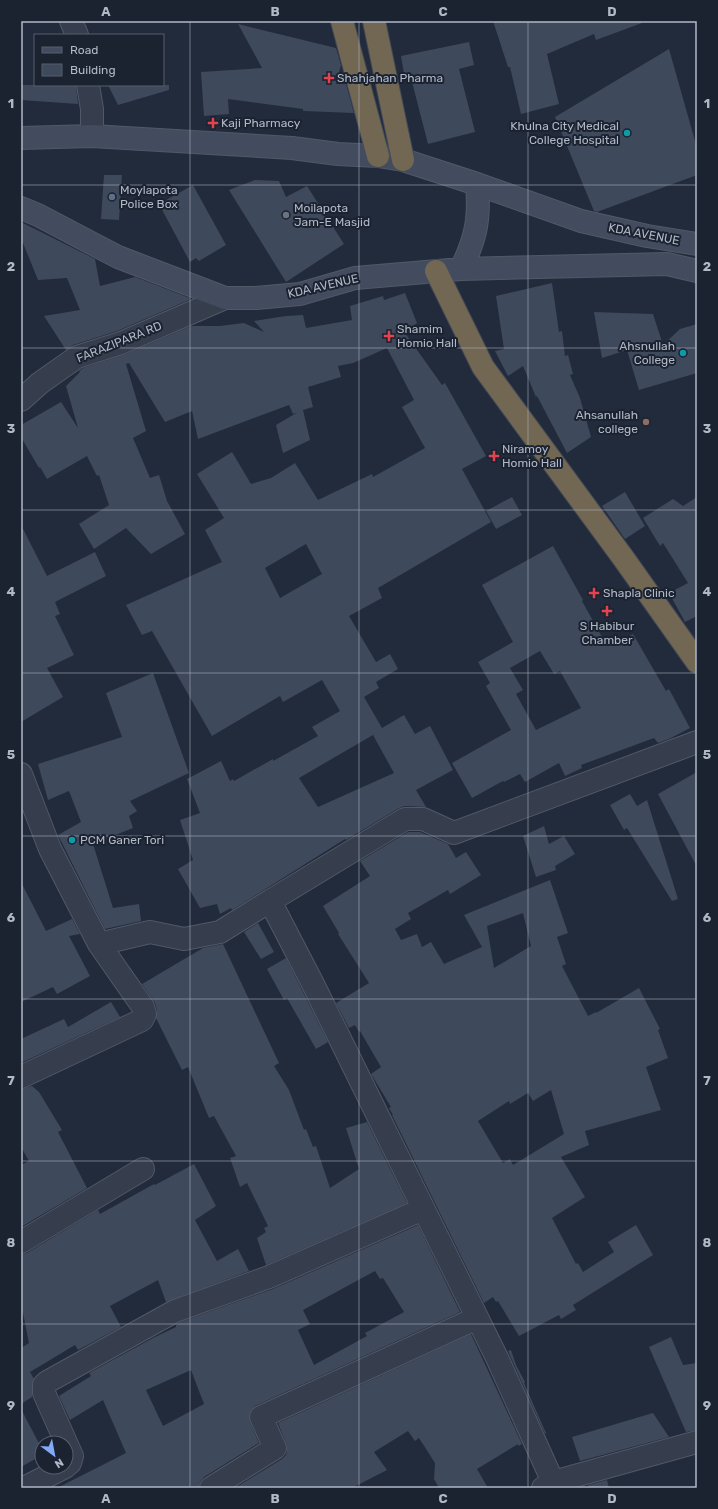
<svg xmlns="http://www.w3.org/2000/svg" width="718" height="1509" font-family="Rubik,sans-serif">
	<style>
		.building { fill: #3e495b; fill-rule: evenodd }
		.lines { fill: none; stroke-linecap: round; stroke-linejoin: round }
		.street-casing { stroke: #515866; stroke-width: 24 }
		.secondary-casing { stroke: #515866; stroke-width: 24 }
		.highway-casing { stroke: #414856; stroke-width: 24 }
		.street { stroke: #363d4c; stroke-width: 22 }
		.secondary { stroke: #434c5f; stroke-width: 22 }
		.highway { stroke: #726752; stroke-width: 22 }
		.grid { fill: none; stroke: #b1b8c7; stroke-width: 1; stroke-opacity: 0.55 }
		.health-dot { fill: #e0444e; stroke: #1b2230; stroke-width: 1.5 }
		.culture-dot { fill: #0f9aa8; stroke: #1b2230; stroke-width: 1.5 }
		.service-dot { fill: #5c6f8a; stroke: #1b2230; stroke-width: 1.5 }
		.worship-dot { fill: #6b7280; stroke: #1b2230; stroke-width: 1.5 }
		.education-dot { fill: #8d6e63; stroke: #1b2230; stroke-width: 1.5 }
		.labels { text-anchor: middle; stroke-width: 4; stroke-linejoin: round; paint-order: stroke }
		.poi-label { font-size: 12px; fill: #b1b8c7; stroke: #1b2230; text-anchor: start }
		.street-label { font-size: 12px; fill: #b1b8c7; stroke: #1b2230 }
		.neatline { fill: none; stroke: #b1b8c7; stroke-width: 1.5 }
		.grid-label { font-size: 13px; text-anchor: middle; font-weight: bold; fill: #b1b8c7 }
	</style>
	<rect width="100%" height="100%" fill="#222b3b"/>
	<path class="building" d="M493 21H642V23L596 40 594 34 547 54 559 104 521 114 510 67H508Z
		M238 24 336 48 341 65 336 84H346L354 113 303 111V109L228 99 229 114 204 116 201 72 262 68Z
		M469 42 474 65 459 69 475 132 428 144 411 78 405 80 401 56Z
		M669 49 697 148V175L597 212 594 211 555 117Z
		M21 85H76L78 104 21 100Z
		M108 85H169V90L118 105Z
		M104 175H122L119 220 101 219Z
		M255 180 279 181 286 197 307 186 344 244 286 282 229 190Z
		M193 185 226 245 199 261 196 258 190 262 159 204Z
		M21 222 95 259 100 286 135 277 190 298 189 300 117 331 73 345 66 350 44 316 80 310 67 278 38 280 21 238Z
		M552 283 559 332 562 331 565 356 568 355 573 374 570 375 580 398 591 437 567 453 537 396 536 397 523 366 508 376 495 351 504 349 496 296Z
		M405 293 417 323 405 333 442 385 445 383 486 456 462 469 491 522 378 588 382 598 349 616 376 662 390 654 398 669 376 682 379 688 364 697 382 728 404 715 415 734 430 726 453 770 416 790 426 807 405 806 399 808 346 840 345 839 232 910 231 908 220 914 217 904 200 908 178 869 193 860 180 820 200 813 187 779 221 761 230 781 233 779 234 781 273 759V761L318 736 312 727 340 711 322 680 283 702 280 696 212 736 152 631 142 635 126 605 222 562 205 530 224 518 197 474 232 452 251 484 271 478 295 463 318 500 372 474 373 477 425 448 402 407 414 400 387 348 353 363 338 366 341 377 308 387 313 407 303 410 310 440 283 453 276 425 298 412 293 414 289 405 198 439 192 411 165 422 129 363 126 364 146 431 133 438 150 478 159 475 167 501 185 534 151 554 126 528 94 549 79 524 109 505 99 475 97 476 87 456 47 479 40 467 39 468 21 437V425L61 402 78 428 66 386 80 372 79 371 83 368 126 354 191 326H220L244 323 264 332 254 321 286 316 303 315 306 328 352 320 350 306 383 296 384 300ZM306 544 322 574 280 598 265 568ZM373 735 394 773 318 807 299 778Z
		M594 312 653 314 663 345 680 329 697 324V373L639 390 627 350 602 358Z
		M625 492 645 526 625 539 602 506Z
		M512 497 522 515 496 529 486 511Z
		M697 497V616L685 622 669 593 688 583 663 543 660 546 643 518 673 499 683 506Z
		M21 525 47 576 95 552 106 576 55 602 60 614 55 616 74 655 47 668 63 697 21 722Z
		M553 546 583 600 582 601 607 646 611 644 612 646 633 634 666 691 669 689 690 728 669 739 658 743 654 738 581 765 582 768 565 776 559 763 525 782 520 774 504 782 503 781 472 798 452 763 511 730 486 686 490 683 478 662 513 642 482 585ZM540 651 554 674 560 671 581 708 536 730 516 694 523 690 510 668Z
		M153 673 189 773 130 801 137 811 129 816 133 828 93 844 113 908 139 904 141 921 105 929 58 835 81 822 69 791 48 800 38 764 122 737 106 693Z
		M697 772V867L658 794Z
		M630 794 637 806 647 800 678 899 672 901 627 828 624 830 610 805Z
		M544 826 549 844 564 836 575 854 555 866 556 870 536 877 523 836Z
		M408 832H420L448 844 456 858 466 852 481 875 450 894 448 890 408 913 411 919 395 929 401 940 417 934 422 947 431 942 444 964 482 947 464 915 550 880 568 933 557 937 566 964 562 966 588 1016 596 1012V1013L639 988 660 1029 658 1030 668 1058 646 1067 661 1110 585 1131 589 1145 561 1157 585 1197 552 1218 576 1264 578 1263 583 1272 614 1252 608 1242 636 1225 653 1255 573 1305 576 1310 561 1319 559 1315 519 1336 498 1301 496 1302 493 1297 484 1303 392 1115H393L389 1108 391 1107 371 1074 381 1067 360 1031 359 1032 355 1025 349 1028 336 1003 369 983 338 934 339 933 323 906 370 876 360 861ZM523 913 531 946 494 968 487 926ZM551 1090 564 1134 513 1165 510 1159 503 1163 478 1121 509 1101 510 1104 528 1093 533 1101Z
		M21 882 46 931 72 919 80 934 69 936 90 976 57 994 53 987 21 1002Z
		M258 923 274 952 261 959 244 932Z
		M223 944 279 1063 274 1066 289 1090 304 1130 306 1129 313 1147 316 1146 330 1188 359 1169 346 1128 367 1122 407 1203 266 1265 257 1238 266 1232 264 1228 268 1226 247 1183 240 1187 230 1158 236 1156 214 1116 209 1118 188 1067 182 1070 156 1018 157 1011 155 1003 142 984 203 948Z
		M286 958 328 1042 316 1049 287 998 284 1000 267 969Z
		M111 1002 120 1017 21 1063V1039L64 1019 68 1027Z
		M32 1086 39 1092 62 1130 58 1132 87 1188 21 1227V1165L29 1161 21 1147V1089Z
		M194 1164 216 1206 195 1220 217 1261 238 1249 249 1271 166 1302 158 1280 110 1306 121 1327 78 1350 75 1345 30 1372 34 1379 32 1385V1397L21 1404V1348L29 1343 21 1303V1254L27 1253 98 1210 100 1214 154 1184 155 1185Z
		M418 1225 460 1312 255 1406 251 1410 249 1416 250 1422 259 1443 204 1477 200 1482 199 1488H57L126 1453 103 1400 70 1420 59 1396 91 1376 89 1373 153 1338 176 1327V1325L180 1322 273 1289ZM375 1271 380 1279 383 1278 404 1312 365 1333 367 1336 314 1365 298 1330 310 1324 303 1310ZM191 1370 204 1404 163 1426 146 1390Z
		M471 1334 522 1444 518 1446V1444L477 1469 488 1488H439L434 1479 435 1463 419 1438 415 1441 408 1431 374 1452 387 1470 352 1488H235L282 1459 286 1455 287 1449 286 1443 278 1423Z
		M671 1337 683 1365 697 1363V1430L686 1432 649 1347Z
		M511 1350 516 1365 525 1382 524 1383 546 1433 545 1434 508 1351Z
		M21 1409 42 1449V1455L21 1467Z
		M653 1413 669 1437 580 1461 572 1437Z
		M607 1480 609 1488H589L588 1485Z"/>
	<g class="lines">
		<defs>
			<path id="street" d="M71 21 77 35
				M88 85 92 109V136
				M21 400 40 383 77 357 121 343 225 298
				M21 774 50 849 99 944 143 1007 145 1014 142 1020 21 1077
				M270 901 405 819H423L454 833 697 742
				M99 944 150 932 184 939 220 932 270 901 313 984 498 1360 553 1482
				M21 1242 143 1169
				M66 1466 70 1463 72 1456 44 1393V1385L47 1382 175 1311 269 1277 423 1209
				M24 1488 65 1467
				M211 1488 275 1448 261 1417 477 1318
				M543 1488 553 1482 697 1442"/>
			<path id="secondary" d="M21 138 92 136 292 148 338 154 378 156 403 160 477 184C480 219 476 238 461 269
				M477 184 581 221 647 236 697 244
				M21 208 38 215 118 257 225 298H256L300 294 355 278 461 269 667 264 697 271"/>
			<path id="highway" d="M342 21 378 156
				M374 21 403 160
				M436 271 483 367 624 559 697 662"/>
		</defs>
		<use href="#street" class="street-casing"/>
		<use href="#secondary" class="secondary-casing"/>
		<use href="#highway" class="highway-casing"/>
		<use href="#street" class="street"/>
		<use href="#secondary" class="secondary"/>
		<use href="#highway" class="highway"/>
	</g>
	<path class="grid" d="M190 21V1488M359 21V1488M528 21V1488M21 185H697M21 348H697M21 510H697M21 673H697M21 836H697M21 999H697M21 1161H697M21 1324H697"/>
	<g class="health-dot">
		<path d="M327 72h4v4h4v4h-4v4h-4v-4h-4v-4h4z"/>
		<path d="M211 117h4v4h4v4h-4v4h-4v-4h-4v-4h4z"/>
		<path d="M387 330h4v4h4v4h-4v4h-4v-4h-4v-4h4z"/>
		<path d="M492 450h4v4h4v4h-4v4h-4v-4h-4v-4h4z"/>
		<path d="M592 587h4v4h4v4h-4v4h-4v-4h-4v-4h4z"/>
		<path d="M605 605h4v4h4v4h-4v4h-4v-4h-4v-4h4z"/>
	</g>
	<g class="culture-dot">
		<circle cx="627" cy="133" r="4"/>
		<circle cx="683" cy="353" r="4"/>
		<circle cx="72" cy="840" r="4"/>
	</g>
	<circle class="service-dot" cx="112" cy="197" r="4"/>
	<circle class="worship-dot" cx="286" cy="215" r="4"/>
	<circle class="education-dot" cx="646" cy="422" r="4"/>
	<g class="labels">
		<g class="poi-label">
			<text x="337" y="82">Shahjahan Pharma</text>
			<text x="221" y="127">Kaji Pharmacy</text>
			<text x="619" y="130" text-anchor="end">Khulna City Medical<tspan x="619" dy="14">College Hospital</tspan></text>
			<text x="120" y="194">Moylapota<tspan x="120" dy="14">Police Box</tspan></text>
			<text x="294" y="212">Moilapota<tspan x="294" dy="14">Jam-E Masjid</tspan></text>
			<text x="397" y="333">Shamim<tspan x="397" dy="14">Homio Hall</tspan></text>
			<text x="675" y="350" text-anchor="end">Ahsnullah<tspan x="675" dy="14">College</tspan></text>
			<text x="638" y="419" text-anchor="end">Ahsanullah<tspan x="638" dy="14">college</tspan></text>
			<text x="502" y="453">Niramoy<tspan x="502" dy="14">Homio Hall</tspan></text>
			<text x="603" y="597">Shapla Clinic</text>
			<text x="607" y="630" text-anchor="middle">S Habibur<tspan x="607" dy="14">Chamber</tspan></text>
			<text x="80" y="844">PCM Ganer Tori</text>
		</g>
		<g class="street-label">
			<text transform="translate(644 234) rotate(11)" y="4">KDA AVENUE</text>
			<text transform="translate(323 286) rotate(-13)" y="4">KDA AVENUE</text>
			<text transform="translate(119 342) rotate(-22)" y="4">FARAZIPARA RD</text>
		</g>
	</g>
	<rect width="718" height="1509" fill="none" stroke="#1b2230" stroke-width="44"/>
	<rect x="34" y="34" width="130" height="52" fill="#1b2230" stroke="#575e6c"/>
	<rect x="42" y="47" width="20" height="6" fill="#434c5f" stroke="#575e6c"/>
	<text x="70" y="54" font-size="12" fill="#b1b8c7">Road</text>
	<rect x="42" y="64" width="20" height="12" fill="#3e495b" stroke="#575e6c"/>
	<text x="70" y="74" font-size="12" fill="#b1b8c7">Building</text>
	<g transform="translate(54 1455) rotate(148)"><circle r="19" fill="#1b2230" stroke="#575e6c"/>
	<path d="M0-3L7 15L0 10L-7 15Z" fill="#83a9fa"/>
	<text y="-6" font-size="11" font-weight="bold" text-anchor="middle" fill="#b1b8c7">N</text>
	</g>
	<rect x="22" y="22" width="674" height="1465" class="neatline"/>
	<g class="grid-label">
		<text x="106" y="16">A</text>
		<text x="275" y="16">B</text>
		<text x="443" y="16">C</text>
		<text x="612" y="16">D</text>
		<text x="11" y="108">1</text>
		<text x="707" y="108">1</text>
		<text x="11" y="271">2</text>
		<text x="707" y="271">2</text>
		<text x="11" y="433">3</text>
		<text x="707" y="433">3</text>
		<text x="11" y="596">4</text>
		<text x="707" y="596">4</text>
		<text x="11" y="759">5</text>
		<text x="707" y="759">5</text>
		<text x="11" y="922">6</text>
		<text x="707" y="922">6</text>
		<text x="11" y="1085">7</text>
		<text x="707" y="1085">7</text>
		<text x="11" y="1247">8</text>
		<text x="707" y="1247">8</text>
		<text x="11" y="1410">9</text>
		<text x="707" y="1410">9</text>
		<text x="106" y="1503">A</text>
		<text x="275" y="1503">B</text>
		<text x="443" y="1503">C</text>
		<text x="612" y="1503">D</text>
	</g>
</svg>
